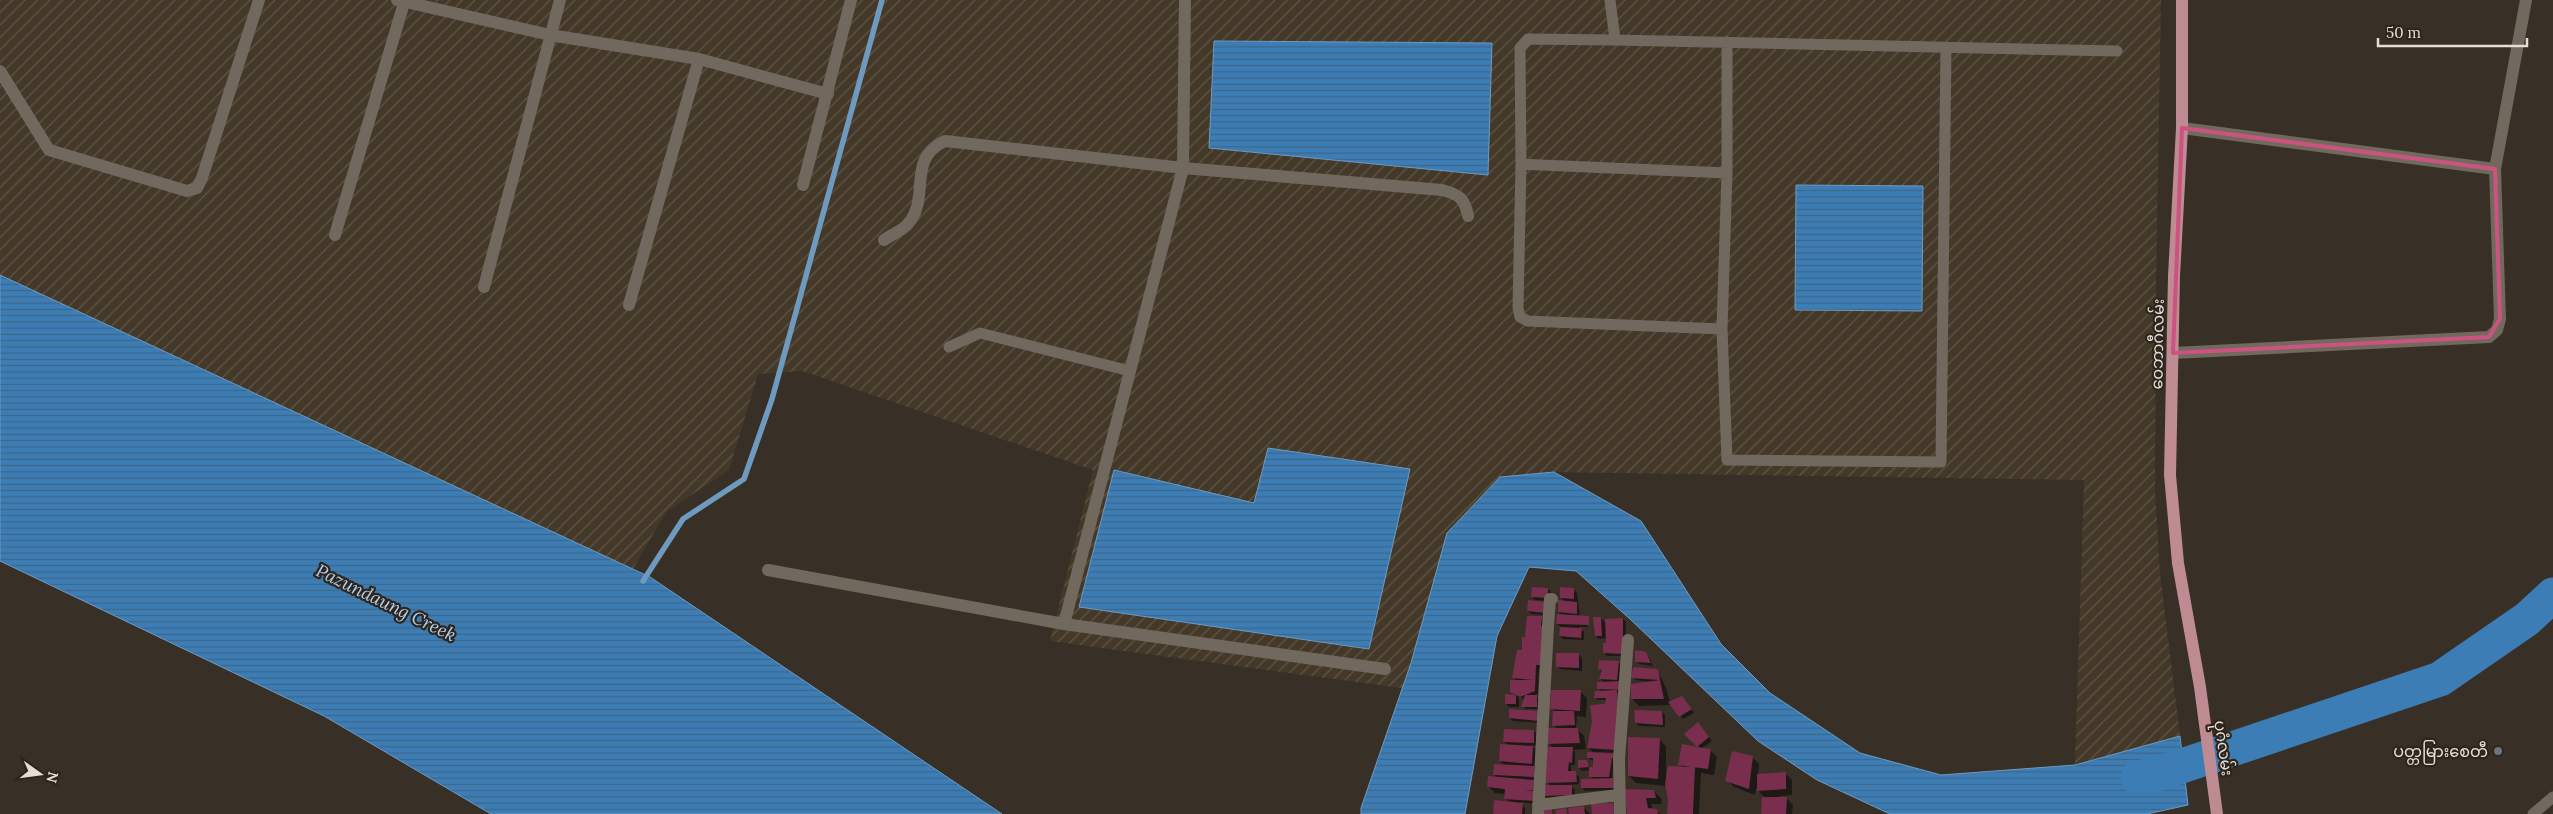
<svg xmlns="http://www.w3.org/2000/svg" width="2553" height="814" font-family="Lora,'Noto Sans Myanmar',serif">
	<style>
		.industrial { fill: url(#industrial-furrows) }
		.water { fill: url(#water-rules); stroke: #6e9ac0 }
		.shadow { fill: #0007 }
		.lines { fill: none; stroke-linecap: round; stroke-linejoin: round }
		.stream { stroke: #6e9ac0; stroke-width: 5.5 }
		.river { stroke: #3c7db5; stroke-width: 35 }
		.building { fill: #792e4d }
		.lane { stroke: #72695e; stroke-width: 11 }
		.street { stroke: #72695e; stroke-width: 12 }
		.primary { stroke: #be8b92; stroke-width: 12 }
		.marked { fill: none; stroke: #cc5380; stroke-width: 4; stroke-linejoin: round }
		.worship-dot { fill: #6b7280; stroke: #2e261d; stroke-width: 2 }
		.labels { text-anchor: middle; stroke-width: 4.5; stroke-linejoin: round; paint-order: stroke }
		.street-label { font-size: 16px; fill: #e3ded8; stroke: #2e261d }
		.poi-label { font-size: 16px; fill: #e3ded8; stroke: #2e261d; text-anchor: end }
		.water-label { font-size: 18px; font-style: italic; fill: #afcfee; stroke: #2e261d }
	</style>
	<defs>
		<pattern id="industrial-furrows" width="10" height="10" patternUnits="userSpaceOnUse" patternTransform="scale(1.25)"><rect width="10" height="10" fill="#443929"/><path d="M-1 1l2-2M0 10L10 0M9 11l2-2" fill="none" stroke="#5f5547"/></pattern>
		<pattern id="water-rules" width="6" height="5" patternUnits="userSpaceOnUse" patternTransform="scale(1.25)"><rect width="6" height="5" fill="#3c7db5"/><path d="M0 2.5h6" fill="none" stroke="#3f6687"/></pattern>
	</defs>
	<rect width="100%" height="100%" fill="#383026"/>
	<path class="industrial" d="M0 0H2161L2156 279 2155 491 2160 574 2180 736 2075 765 2084 480 1554 472 1500 477 1411 663 1402 688 1050 641 1093 470 802 371 758 374 729 470 666 512 633 569 0 275Z"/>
	<path class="water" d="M1214 41 1492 43 1488 175 1209 148Z
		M1796 185 1923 186 1922 311 1795 310Z
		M0 275 650 577 1002 814H491L324 716 0 561Z
		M1268 448 1410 469 1369 649 1079 607 1114 470 1254 503Z
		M1554 472 1641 521 1721 644 1770 693 1860 753 1941 775 2075 765 2180 736 2188 805 2147 814H1890L1817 780 1758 741 1630 619 1576 571 1529 567 1497 636 1465 814H1361V808L1411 663 1447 533 1500 477Z"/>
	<path class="shadow" d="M1548 589 1551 592 1550 601 1535 600 1532 597Z
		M1574 590 1577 593 1580 617 1590 618H1588V627H1579L1584 632V640L1563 639 1560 636 1561 627 1557 624 1563 616 1559 612 1565 602 1561 598Z
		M1529 602 1547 615 1531 614 1528 611Z
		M1541 618 1544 621 1543 668H1539L1538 694 1535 695 1539 699V709H1526L1523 706 1525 700 1519 696V707H1509L1506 704 1516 696 1512 692 1517 681 1513 677 1526 639Z
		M1601 618 1606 623 1623 619 1626 622 1625 656H1607L1604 653 1607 638 1599 639 1596 636Z
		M1578 654 1582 658V671L1560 669 1557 666Z
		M1646 654 1649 657 1653 666 1639 664 1636 661Z
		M1618 662 1621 665 1612 780 1616 790 1585 791 1582 788 1594 780 1590 776V770L1582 771 1579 768 1586 761 1591 769H1594V761L1588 758 1594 753 1589 748 1593 723 1607 706V700H1598L1595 697 1602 692 1598 688 1604 683 1601 679 1602 672 1600 669Z
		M1657 670 1666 688 1670 703 1685 700 1694 713 1683 719 1672 705 1639 706 1632 699 1649 682 1636 680 1633 677Z
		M1580 691 1587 698 1586 717 1577 716 1576 728 1584 736 1586 749 1573 750 1575 752V765H1571V773L1579 776V784L1570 785 1575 790V798L1548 799 1545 796 1551 786 1547 782 1554 749 1549 743 1558 730 1554 725 1556 713 1552 708Z
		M1539 712 1541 723 1513 721 1510 718Z
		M1662 712 1665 715V727L1639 726 1636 723Z
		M1701 727 1712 741 1701 749 1710 750 1717 757 1714 775 1701 773 1699 814H1668L1670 800 1666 786 1636 783 1629 776 1659 739 1666 746V784L1683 768 1680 764 1700 748 1686 734Z
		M1534 731 1537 734V746L1531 745 1540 754 1538 804 1520 802 1525 808V814H1482H1496L1511 803 1505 798 1506 794 1495 793 1488 786 1497 778 1494 775 1505 766 1500 761 1508 745 1504 742Z
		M1752 757 1759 764 1758 776 1785 773 1792 780V795L1780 796V798H1786L1793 805 1792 814H1763L1766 799 1756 788 1755 795 1734 787 1727 780Z
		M1654 791 1661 798 1662 804H1651L1653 810 1661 814H1628Z
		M1583 807 1590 814H1571Z"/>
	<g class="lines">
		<path class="stream" d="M643 581 683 519 744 479 772 399 882 0"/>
		<path class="river" d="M2138 778 2161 773 2440 679 2527 619 2553 595"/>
	</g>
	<path class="building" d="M1532 587 1548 588V598L1531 597Z
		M1560 587 1574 588V599L1560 598Z
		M1528 600 1545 602 1544 613 1527 611Z
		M1558 600 1577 602V614L1558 612Z
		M1557 614 1589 616V625L1556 624Z
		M1527 616H1542L1541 626H1546L1540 665H1536L1535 691 1520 697 1516 695V704H1505V694L1516 695 1510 692V680H1533L1512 678 1517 650H1522V637H1525Z
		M1593 617H1601L1602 636H1595Z
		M1623 618V654L1603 653V643H1606L1605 619Z
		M1560 627 1582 628 1581 638 1559 636Z
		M1635 650 1646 652 1651 663 1635 662Z
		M1556 653H1579V668L1556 667Z
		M1599 660 1619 661 1617 680 1599 679 1602 670 1598 669Z
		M1633 667 1658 669 1660 680 1631 678Z
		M1660 680 1664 699H1631V684Z
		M1622 681 1624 690 1597 689V682Z
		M1551 690H1581L1580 711 1550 709Z
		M1617 690 1619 715 1615 750 1587 748 1592 722 1590 705 1605 704 1606 698H1594L1595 691Z
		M1525 695H1537V707H1521Z
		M1682 696 1692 709 1679 717 1668 702Z
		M1509 709 1539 711 1538 721 1509 718Z
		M1634 710 1662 711 1663 725 1635 723Z
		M1553 711H1574L1575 725 1552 726Z
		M1698 722 1709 737 1697 747 1711 749 1708 769 1678 765 1682 744 1697 747 1684 734Z
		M1547 728H1578L1580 743 1547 744Z
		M1504 729 1534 730V743L1503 742Z
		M1628 737 1660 738 1658 779 1628 776Z
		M1500 744 1533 746 1532 764 1499 761Z
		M1547 747H1573L1572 763 1569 762 1568 771H1576L1577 782 1545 783Z
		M1732 751 1753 756 1749 789 1725 781Z
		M1587 752 1617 753V759L1612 758 1609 777H1589V767H1593V758H1587Z
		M1578 760H1587L1589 767 1578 768Z
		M1494 764 1534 766V777L1493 775Z
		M1668 766 1695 767 1693 814H1667L1668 800 1665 784Z
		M1786 772V789L1757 791V774Z
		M1488 776 1534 780 1533 790H1525L1536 791 1535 801 1504 799 1505 789 1487 787Z
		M1613 778 1614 788H1581V779Z
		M1543 785H1572V795L1544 796Z
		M1624 789 1654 790 1656 798H1646L1648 808 1657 809 1658 814H1627Z
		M1762 797H1787L1786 814H1761Z
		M1494 800 1523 803 1522 814H1493Z
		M1613 803 1614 814H1592L1591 804Z
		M1584 806 1585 814H1569L1568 808Z
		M1552 807V814H1543V808Z
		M1566 808 1567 814H1556L1555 810Z"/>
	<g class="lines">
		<path class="lane" d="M1610 0 1615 40 2117 51
			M1615 40 1528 39 1520 48 1521 164 1518 308 1520 317 1528 321 1722 329
			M1727 42V173L1722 329 1727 460 1941 462 1946 47
			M1521 164 1727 173
			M949 347 980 333 1130 371
			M2533 814 2553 797"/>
		<path class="street" d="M397 0 550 35 699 59 828 94
			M0 71 49 150 187 191 197 188 202 178 259 0
			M2182 128 2495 169 2526 0
			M803 185 851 0
			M335 235 404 3
			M884 240C891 235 901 231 907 225 932 198 905 159 945 141L1183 168 1442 190C1459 194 1465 199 1468 216
			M484 287 560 0
			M629 305 699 59
			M2173 353 2489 337 2497 330 2500 319 2495 169
			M768 570 1064 624 1385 669
			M1064 624 1183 168 1185 0
			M1538 805 1618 795
			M1538 814 1548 626 1550 599H1552
			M1620 814 1619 759 1628 640"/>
		<path class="primary" d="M2182 0V128L2174 276 2170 475 2178 563 2200 687 2217 814"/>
	</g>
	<path class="marked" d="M2182 128 2495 169 2500 319 2489 337 2173 353Z"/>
	<circle class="worship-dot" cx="2498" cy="751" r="5"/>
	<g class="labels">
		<g class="street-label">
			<text transform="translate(2157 344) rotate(-89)" y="6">ဝေဘာဂီလမ်း</text>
			<text transform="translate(2224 748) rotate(82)" y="6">ပုဂံလမ်း</text>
		</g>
		<g class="poi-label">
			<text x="2488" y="757">ပတ္တမြား‌စေတီ</text>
		</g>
		<g class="water-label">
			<text transform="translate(386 603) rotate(26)" y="6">Pazundaung Creek</text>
		</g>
	</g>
	<g transform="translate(40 774) rotate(104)" stroke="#2e261d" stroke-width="4" paint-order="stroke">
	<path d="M0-4L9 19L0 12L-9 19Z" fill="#e3ded8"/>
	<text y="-8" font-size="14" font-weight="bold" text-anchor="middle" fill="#e3ded8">N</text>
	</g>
	<path d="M2378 38v8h149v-8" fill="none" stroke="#e3ded8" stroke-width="2.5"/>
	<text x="2386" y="38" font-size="15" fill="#e3ded8" stroke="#2e261d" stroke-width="4" paint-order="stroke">50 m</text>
</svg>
